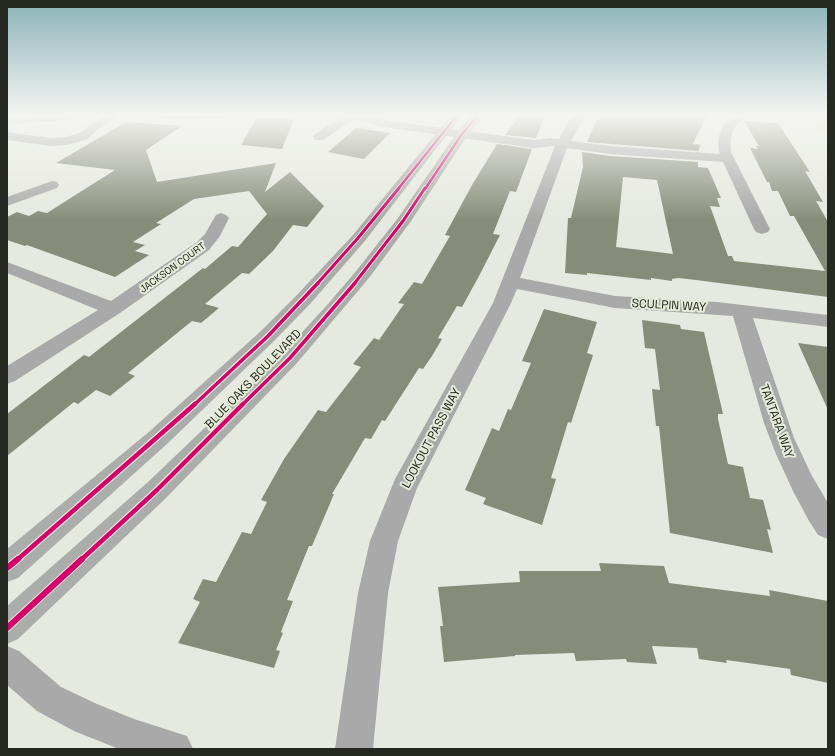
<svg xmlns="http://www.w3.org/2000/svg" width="835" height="756" font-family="'Space Grotesk',sans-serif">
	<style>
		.green { fill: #dae4c0 }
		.building { fill: #878c7a; fill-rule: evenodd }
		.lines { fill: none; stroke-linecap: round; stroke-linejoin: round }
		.minor { fill: #a8a9a8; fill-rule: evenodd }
		.major { fill: #aaada9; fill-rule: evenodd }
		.cycleway-far4-casing { stroke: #e7eddb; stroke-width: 4 }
		.cycleway-far3-casing { stroke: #e7eddb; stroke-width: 5 }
		.cycleway-far2-casing { stroke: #e7eddb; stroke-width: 6 }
		.cycleway-far1-casing { stroke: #e7eddb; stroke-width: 7 }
		.cycleway-casing { stroke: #e7eddb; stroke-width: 8 }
		.cycleway-far4 { stroke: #d6006c; stroke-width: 2.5 }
		.cycleway-far3 { stroke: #d6006c; stroke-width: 3 }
		.cycleway-far2 { stroke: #d6006c; stroke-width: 3.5 }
		.cycleway-far1 { stroke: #d6006c; stroke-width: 4.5 }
		.cycleway { stroke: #d6006c; stroke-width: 6 }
		.labels { text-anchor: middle; stroke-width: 4; stroke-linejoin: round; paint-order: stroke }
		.far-street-label { font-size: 10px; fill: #262822; stroke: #e7eddb }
		.street-label { font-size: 12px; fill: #262822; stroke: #e7eddb }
	</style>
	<rect width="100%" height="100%" fill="#e6e9df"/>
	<path class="green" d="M807 114H828V136L813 127Z"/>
	<path class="building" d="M521 114H546L536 138 505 135Z
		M603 114H709L705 117H706L693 144 700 145 699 151 587 142 597 119H600Z
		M256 119H294L282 149 241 145Z
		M744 121 778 123 810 172 805 171 823 202 816 201 828 222V297L696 280 678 278 672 279V281L651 278V280L587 273V275L565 273 568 218H571L583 167 582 152 610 156 698 162V167L708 168 721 198H717L720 207 710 206 728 256H732L734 261 825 271 794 216H790L778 191H772L769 182H767L750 148 758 149 756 146H759ZM623 177 657 180 673 254 616 247Z
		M126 122 182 126 146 150 157 182 276 163 265 192 290 172 324 206 307 227 293 225 273 251 249 274 242 273 205 304 219 308 201 323 192 321 128 373 135 376 110 396 96 390 78 404 74 402 7 456V414L84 355 89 357 203 268 205 269 232 246 238 247 267 214 249 191 194 199 156 223 161 224 133 242 145 245 135 251 149 255 115 277 27 245 25 246 7 240V217L17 212 29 216 38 211 47 213 115 170 56 163Z
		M356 128 390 133 364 159 328 152Z
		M497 144 532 149 516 192 510 191 493 234 500 235 479 276 462 307 457 306 438 338 442 339 432 356 423 369 419 368 385 421 382 420 371 439 365 438 332 494H334L312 546H309L287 600 293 601 281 632 283 633 276 650 280 651 274 668 178 643 200 602 193 599 203 579 216 582 242 532 251 534 267 502 261 500 284 459 318 410 326 412 361 367 353 364 374 338 379 340 404 304 398 303 414 282 422 284 450 236 445 235 472 185Z
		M544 309 597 322 587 353 593 355 571 423 568 422 551 478 556 479 542 525 483 504 486 498 465 490 492 428 499 431 508 409 511 410 531 363 522 361Z
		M642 320 680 325 681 329 704 332 723 414H718V419L728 464 743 467 750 498 763 500 771 530 767 529 773 553 670 533 659 426H656L652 389 660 390 655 349 645 348Z
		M798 343 828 347V410Z
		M599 563 664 566 669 583 770 596 769 590 828 601V683L791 675 790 669 726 660 727 663 699 659 697 648 652 646 657 664 627 662 626 659 576 661 574 653 515 655V656L444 662 440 626H443L438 587 520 582 519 571H601Z"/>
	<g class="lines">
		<path class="minor" d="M59 114H83L82 116 67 120 7 124V118Z
			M109 114H122L97 130 88 139 67 145 51 146 7 140V132L51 138 66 137 80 133 89 126Z
			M149 114H240L235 117C221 118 156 123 149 114Z
			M332 114H383L387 117 382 120 534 140 551 138 559 139 573 114H585L571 141 610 146 720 154C715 142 721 121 734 115 739 113 746 114 750 114 748 118 743 119 740 122 730 129 730 141 731 152L770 229 768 232 762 234 756 232 754 229 723 162 610 154 567 148 520 278 615 296 717 302 828 315V327L753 318 794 438 812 476 828 503V539L818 535 809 521 793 491 776 454 764 423 733 316 615 308 517 289 511 303 417 488 398 541 388 593 373 749H335L358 593 370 541 395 479 493 303 555 146 534 148 377 126 364 121 353 120 323 140H315L313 137 315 134 340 118 333 116Z
			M52 181 57 182 59 185 57 188 7 206V197Z
			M221 213 226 215 229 218 220 236 209 250 120 313 15 381 7 384V366L98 310 7 273V262L111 301 197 242 205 234 216 215Z
			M7 646 19 651 61 687 97 704 134 719 187 736 193 749H119L74 731 37 711 7 685Z"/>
		<path class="major" d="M452 114H463L364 242 310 304 275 340 167 444 18 578 7 582V549L150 431 261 331 296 296 353 235Z
			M473 114H484L467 136 411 221 369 278 297 363 166 498 18 639 7 644V606L148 482 283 353 328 304 357 270 398 218 458 131Z"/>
		<defs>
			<path id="cycleway-far4" d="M398 189 458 114
				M425 189 462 134 479 114"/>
			<path id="cycleway-far3" d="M317 284 358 238 399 188
				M354 284 403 221 425 188"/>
			<path id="cycleway-far2" d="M194 405 268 336 318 283
				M242 405 290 358 355 283"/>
			<path id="cycleway-far1" d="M17 560 195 404
				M81 560 157 490 243 404"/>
			<path id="cycleway" d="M7 568 18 559
				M7 628 82 559"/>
		</defs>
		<use href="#cycleway-far4" class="cycleway-far4-casing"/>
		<use href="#cycleway-far3" class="cycleway-far3-casing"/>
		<use href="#cycleway-far2" class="cycleway-far2-casing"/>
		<use href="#cycleway-far1" class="cycleway-far1-casing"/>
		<use href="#cycleway" class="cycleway-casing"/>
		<use href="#cycleway-far4" class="cycleway-far4"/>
		<use href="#cycleway-far3" class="cycleway-far3"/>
		<use href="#cycleway-far2" class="cycleway-far2"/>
		<use href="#cycleway-far1" class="cycleway-far1"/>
		<use href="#cycleway" class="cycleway"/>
	</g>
	<linearGradient id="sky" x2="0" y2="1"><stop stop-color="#8bb2b8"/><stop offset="0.52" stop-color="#f4f5f1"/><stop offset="1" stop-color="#f4f5f1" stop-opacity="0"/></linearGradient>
	<rect width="835" height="220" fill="url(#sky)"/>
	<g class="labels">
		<g class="far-street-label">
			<text transform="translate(172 267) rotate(-36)" y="4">JACKSON COURT</text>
		</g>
		<g class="street-label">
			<text transform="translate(669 305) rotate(3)" y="4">SCULPIN WAY</text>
			<text transform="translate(253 379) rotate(-46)" y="4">BLUE OAKS BOULEVARD</text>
			<text transform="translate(777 421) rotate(70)" y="4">TANTARA WAY</text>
			<text transform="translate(431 438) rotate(-62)" y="4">LOOKOUT PASS WAY</text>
		</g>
	</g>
	<rect width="835" height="756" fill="none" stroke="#262822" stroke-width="16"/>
</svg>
